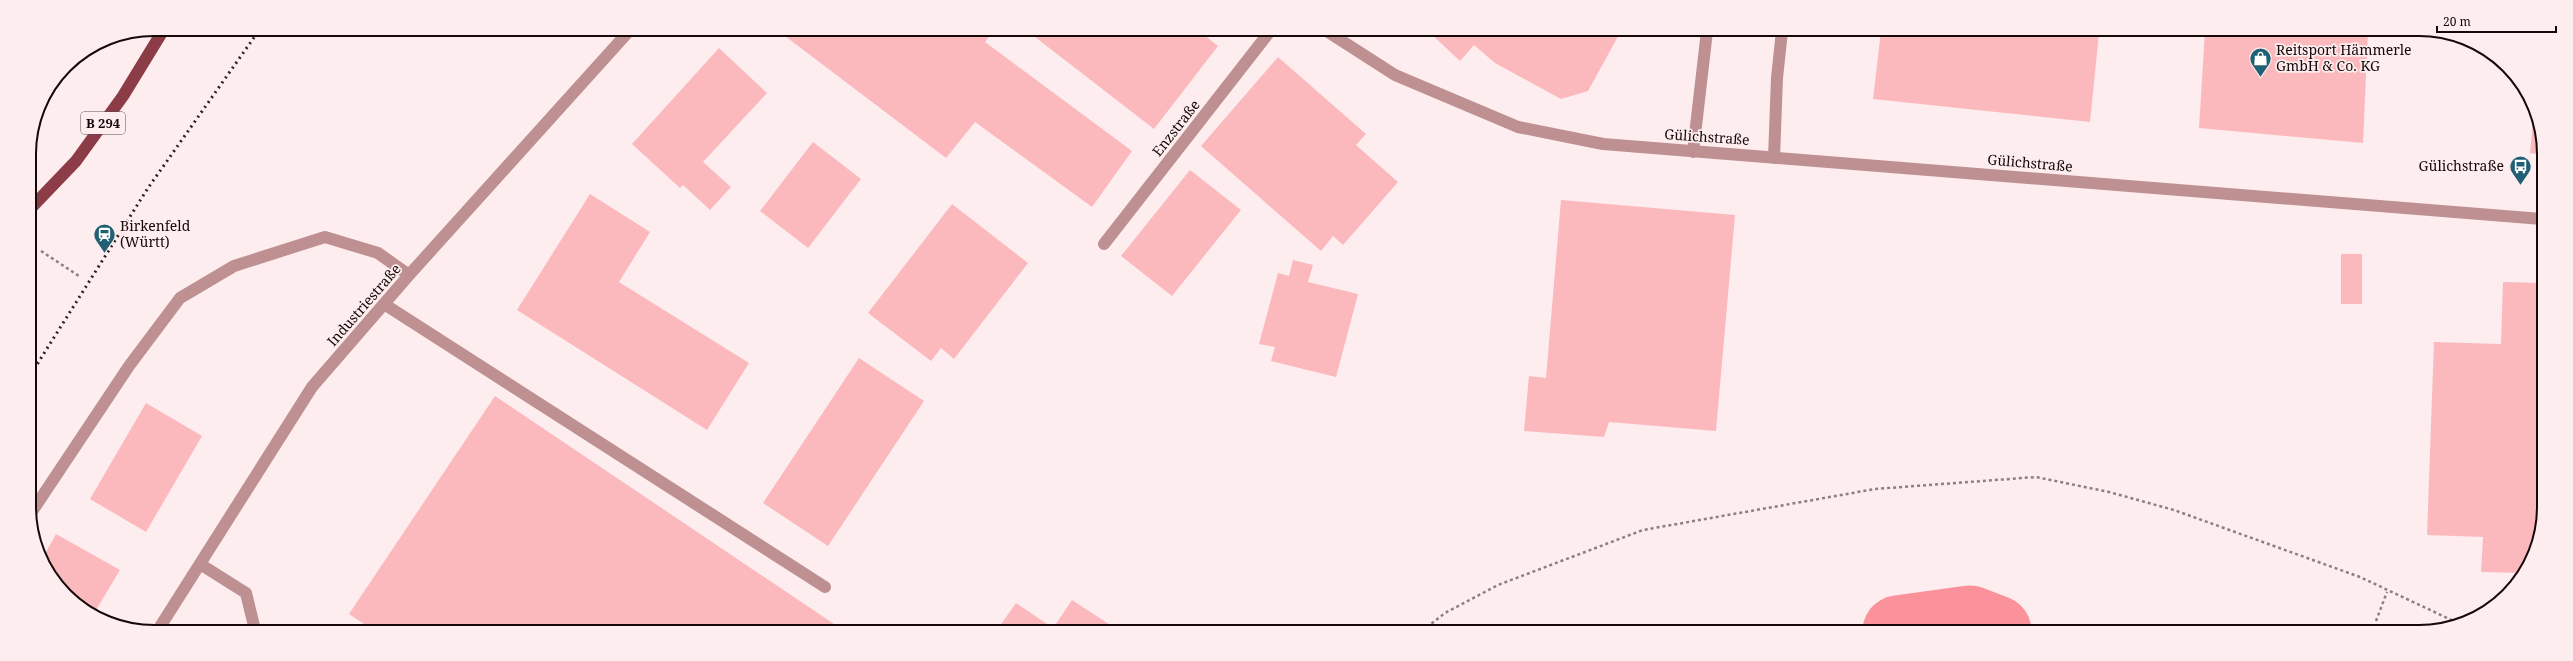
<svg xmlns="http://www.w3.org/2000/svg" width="2573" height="661" font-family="'Noto Serif',serif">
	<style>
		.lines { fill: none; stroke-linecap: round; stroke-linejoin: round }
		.river { stroke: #fa919b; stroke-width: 71 }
		.building { fill: #fbb9be }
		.path { stroke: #8d7e7f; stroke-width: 2.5; stroke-dasharray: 3 3; stroke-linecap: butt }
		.minor { stroke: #be9092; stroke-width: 12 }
		.major { stroke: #8b3c46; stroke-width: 12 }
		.rail { stroke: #2e2122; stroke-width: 3; stroke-dasharray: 2 4; stroke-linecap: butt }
		.labels { text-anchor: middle; stroke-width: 3.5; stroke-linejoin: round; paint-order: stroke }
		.shield { fill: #feedee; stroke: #5a4d4e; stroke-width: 1 }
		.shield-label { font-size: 13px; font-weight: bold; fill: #140809 }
		.poi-label { font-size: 14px; fill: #140809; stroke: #feedee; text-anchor: start }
		.street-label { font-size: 14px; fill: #140809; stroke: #feedee }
		.rim { fill: none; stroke: #140809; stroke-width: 2 }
	</style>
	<rect width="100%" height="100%" fill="#feedee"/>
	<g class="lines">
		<path class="river" d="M1898 631 1970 621 1996 631"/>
	</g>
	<path class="building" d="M777 30H994L985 42 1132 151 1092 207 975 122 946 158Z
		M1026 30H1198L1218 46 1154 129Z
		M1427 30 1621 31 1588 91 1561 99 1495 63 1474 45 1460 61Z
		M1881 31H1907L1956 36V31L2099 33 2090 122 1873 99Z
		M2205 31H2368L2363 143 2199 128Z
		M719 48 767 93 703 162 731 187 710 210 683 185 680 188 632 144Z
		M1278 57 1366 134 1356 145 1398 182 1343 245 1333 236 1321 251 1201 146Z
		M2534 109 2542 130V155L2530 153Z
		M813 142 861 179 808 248 760 211Z
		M1190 170 1241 210 1172 296 1121 256Z
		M590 194 650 232 619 282 749 363 707 430 517 310Z
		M1561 200 1735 215 1716 431 1609 422 1604 437 1524 431 1529 376 1546 378Z
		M952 204 1028 263 954 359 941 348 931 361 868 313Z
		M2341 254H2362V304H2341Z
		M1293 260 1313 265 1308 282 1358 294 1336 377 1271 361 1275 347 1259 344 1278 273 1289 276Z
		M2503 282 2542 283V532L2524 573 2481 572 2483 537 2427 535 2434 342 2501 344Z
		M859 358 924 401 828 546 763 503Z
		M495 396 843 630H373L349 614Z
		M146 403 202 436 146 532 90 499Z
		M56 534 120 570 93 615 66 596 46 569 42 559Z
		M1072 600 1118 630H997L1016 603 1053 628Z"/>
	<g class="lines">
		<path class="path" d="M241 29 245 33
			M41 251 79 276
			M2376 621 2387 592
			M1422 631 1445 613 1498 585 1643 530 1875 489 2036 477 2109 492 2174 510 2360 577 2460 624"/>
		<path class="minor" d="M1325 30 1395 75 1518 127 1603 144 2542 219
			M1693 152 1707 31
			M1774 158 1777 78 1782 31
			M1104 244 1271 30
			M384 304 825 587
			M31 513 129 366 180 298 234 266 325 237 378 253 409 275
			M200 564 246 593 255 630
			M158 630 312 387 409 275 630 30"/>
		<path class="major" d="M30 209 76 161 123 96 164 29"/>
		<path class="rail" d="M31 374 148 188 260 29"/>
	</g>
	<defs>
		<symbol id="shop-pin" viewBox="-11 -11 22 30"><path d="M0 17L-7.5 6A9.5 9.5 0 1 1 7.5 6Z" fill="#206075" stroke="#feedee"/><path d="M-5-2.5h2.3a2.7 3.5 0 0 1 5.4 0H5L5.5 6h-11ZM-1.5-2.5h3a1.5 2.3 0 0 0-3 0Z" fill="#fff"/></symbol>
		<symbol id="bus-pin" viewBox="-11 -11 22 30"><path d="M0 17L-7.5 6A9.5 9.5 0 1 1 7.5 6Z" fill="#206075" stroke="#feedee"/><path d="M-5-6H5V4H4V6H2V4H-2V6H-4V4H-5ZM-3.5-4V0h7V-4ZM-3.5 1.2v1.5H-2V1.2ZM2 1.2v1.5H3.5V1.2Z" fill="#fff"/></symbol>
		<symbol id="station-pin" viewBox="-11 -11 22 30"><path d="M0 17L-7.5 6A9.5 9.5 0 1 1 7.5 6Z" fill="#206075" stroke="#feedee"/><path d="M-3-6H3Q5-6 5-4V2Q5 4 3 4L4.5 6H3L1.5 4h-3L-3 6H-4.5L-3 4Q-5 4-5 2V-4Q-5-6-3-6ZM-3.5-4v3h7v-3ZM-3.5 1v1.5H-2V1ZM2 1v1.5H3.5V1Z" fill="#fff"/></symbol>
	</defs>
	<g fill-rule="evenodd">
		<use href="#shop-pin" x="2248" y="46" width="25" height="34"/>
		<use href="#bus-pin" x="2508" y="154" width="25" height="34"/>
		<use href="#station-pin" x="92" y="222" width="25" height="34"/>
	</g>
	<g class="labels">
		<rect class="shield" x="81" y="112" width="44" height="22" rx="3"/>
		<g class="shield-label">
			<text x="103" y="128">B 294</text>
		</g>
		<g class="poi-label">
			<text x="2276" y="55">Reitsport Hämmerle<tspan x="2276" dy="16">GmbH &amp; Co. KG</tspan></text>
			<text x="2504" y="171" text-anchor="end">Gülichstraße</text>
			<text x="120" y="231">Birkenfeld<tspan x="120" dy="16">(Württ)</tspan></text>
		</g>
		<g class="street-label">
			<text transform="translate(1176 128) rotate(-52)" y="5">Enzstraße</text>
			<text transform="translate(1707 137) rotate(4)" y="5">Gülichstraße</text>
			<text transform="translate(2030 163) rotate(5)" y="5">Gülichstraße</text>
			<text transform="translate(364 305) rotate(-49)" y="5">Industriestraße</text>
		</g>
	</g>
	<path d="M0 0H2573V661H0ZM154 36H2419A118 118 0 0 1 2537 154V507A118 118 0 0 1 2419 625H154A118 118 0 0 1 36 507V154A118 118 0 0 1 154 36Z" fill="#feedee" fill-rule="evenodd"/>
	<path class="rim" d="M154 36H2419A118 118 0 0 1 2537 154V507A118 118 0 0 1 2419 625H154A118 118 0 0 1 36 507V154A118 118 0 0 1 154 36Z"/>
	<path d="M2437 26v6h119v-6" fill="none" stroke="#140809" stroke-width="2"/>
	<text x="2443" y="26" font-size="12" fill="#140809" stroke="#feedee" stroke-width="3" paint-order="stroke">20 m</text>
</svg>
